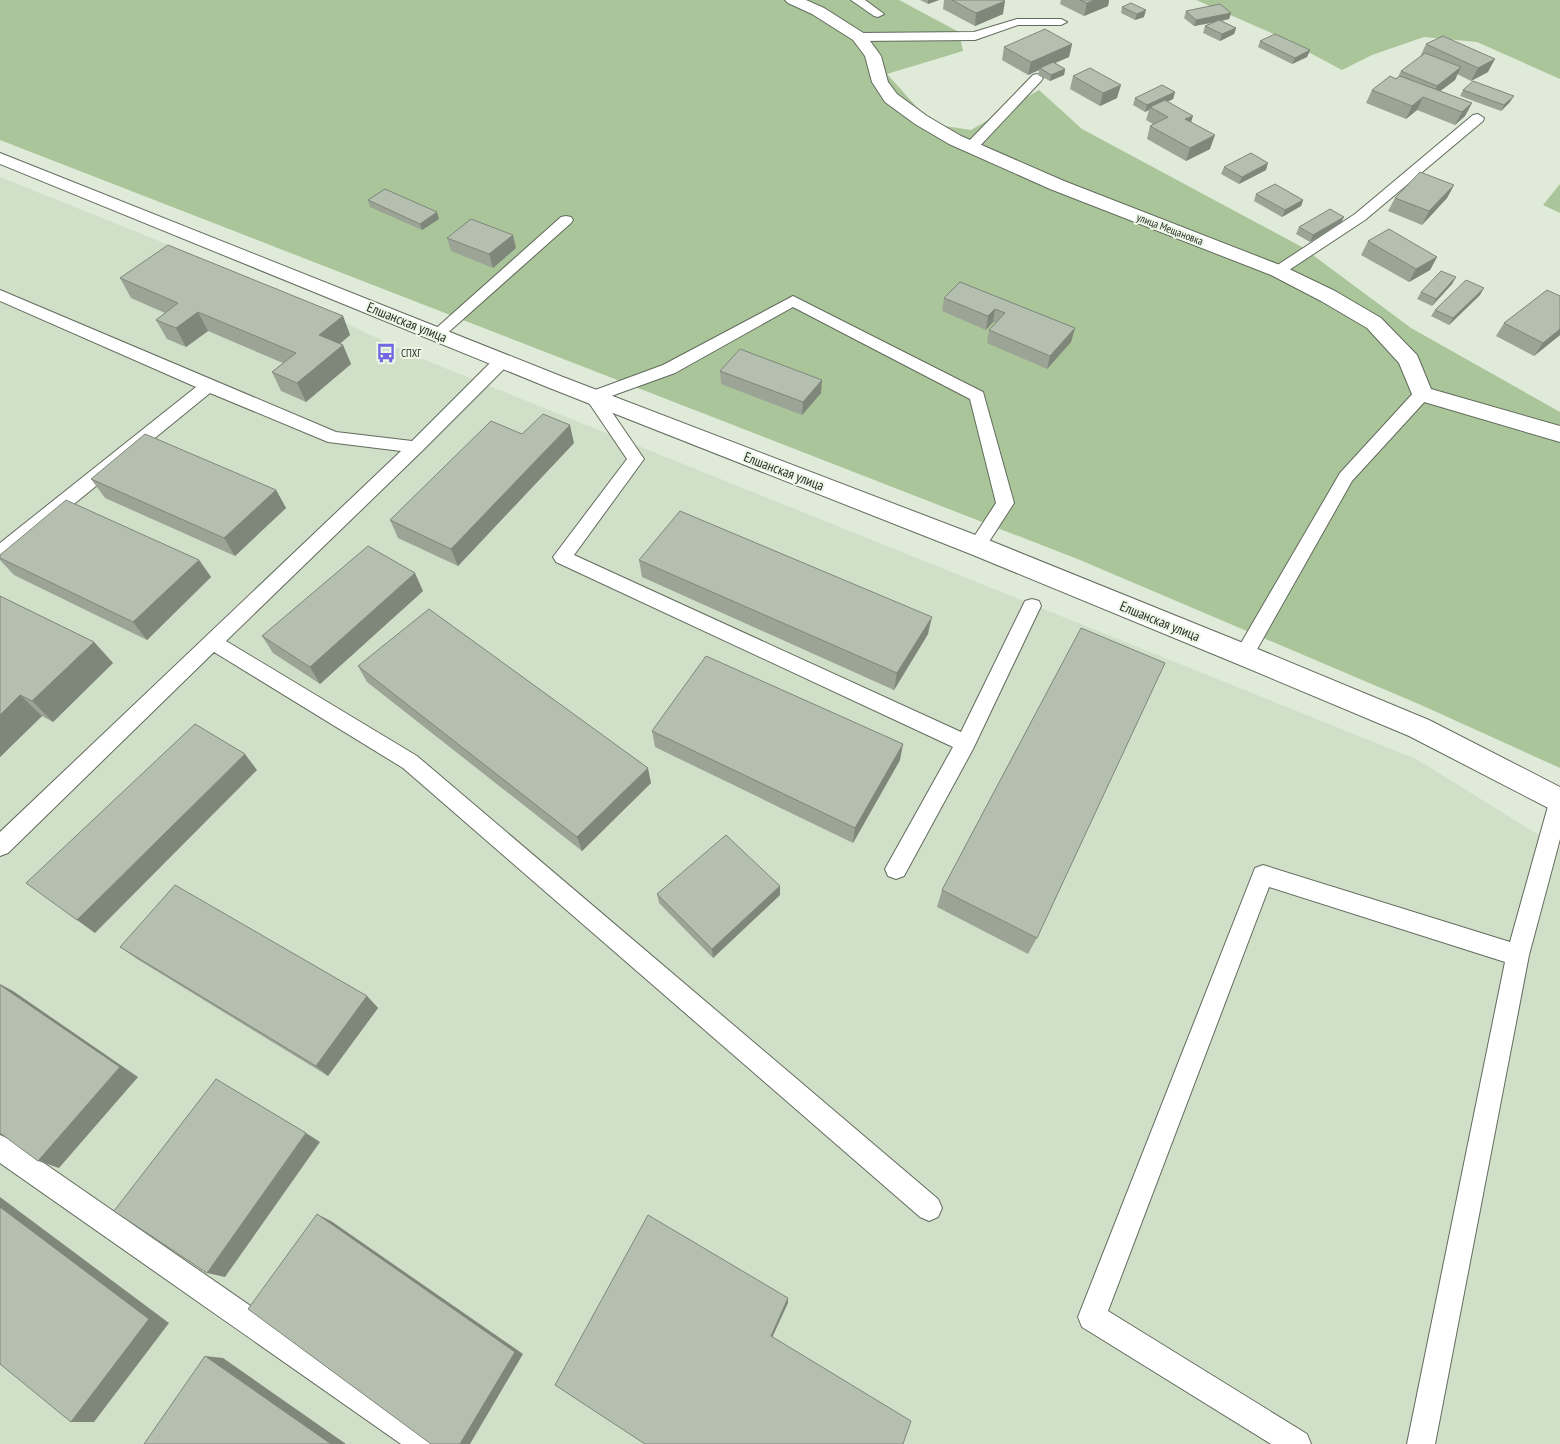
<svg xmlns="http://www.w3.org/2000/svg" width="1560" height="1444" font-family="'PT Sans Narrow',sans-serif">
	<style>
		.built { fill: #d0dfc8 }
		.green { fill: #aac59a }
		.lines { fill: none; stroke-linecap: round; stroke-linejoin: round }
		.service-casing { stroke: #626b5d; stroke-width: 2 }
		.minor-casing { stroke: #626b5d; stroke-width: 2 }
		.service { fill: #fff; fill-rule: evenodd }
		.minor { fill: #fff; fill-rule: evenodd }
		.wall { fill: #9ca496 }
		.shaded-wall { fill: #7f867a }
		.building { fill: #b5bfaf; stroke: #7f867a }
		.labels { text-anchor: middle; stroke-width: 4; stroke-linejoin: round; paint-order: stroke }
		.far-street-label { font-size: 11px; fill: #2b2f29; stroke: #edf7e7 }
		.far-poi-label { font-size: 11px; fill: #2b2f29; stroke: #edf7e7; text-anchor: start }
		.street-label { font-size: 14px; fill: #2b2f29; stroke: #edf7e7 }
	</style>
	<rect width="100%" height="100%" fill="#e0ead9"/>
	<path class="built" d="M0 177 246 276 415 356 1416 759 1560 848V1444H0Z"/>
	<path class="green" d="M0 0H899L959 32 963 51 887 74 932 124 971 130 1039 90 1082 129 1302 247 1411 328 1560 412V768L1421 705 1080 560 0 140Z
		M1196 0H1560V79L1477 42 1424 37 1372 55 1342 70 1278 36Z
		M1560 184V213L1543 205Z"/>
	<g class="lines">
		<defs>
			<path id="service" d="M851 0H865L884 14 878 17 874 16Z
				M1017 19H1061L1067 22 1061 25H1018L975 40 859 41 853 37 859 33 974 32Z
				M1037 74 1043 78 1041 81 976 150H966L964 147 966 144 1033 75Z
				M1478 114 1484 118 1483 121 1365 220 1283 274H1273L1271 271 1273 268 1355 214 1473 115Z
				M566 216 571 217 573 220 571 223 443 337H433L430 334 433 331 561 217Z
				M0 290 336 432 412 441 496 357 502 356 508 357 510 361 508 365 422 451 226 641 417 756 938 1199 942 1208 938 1217 929 1221 920 1217 403 768 214 652 8 853 0 856V832L401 451 328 442 210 393 9 557 0 558V543L196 387 0 301Z
				M793 296 983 392 1014 503 983 551 977 553 971 551 968 546 996 503 970 399 793 307 675 373 603 399 644 459 574 555 961 732 1025 601 1032 599 1039 601 1041 606 973 749 904 876 896 879 888 876 885 869 953 747 556 562 553 557 627 459 585 397 587 393 663 365Z
				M1422 389 1428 390 1430 394 1428 398 1352 481 1251 660 1244 663 1237 660 1234 655 1237 650 1340 473 1416 390Z
				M1560 790V839L1529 955 1435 1444H1407L1505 962 1269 887 1108 1311 1307 1434 1311 1444H1271L1082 1327 1078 1317 1255 868 1263 865 1510 942 1550 799 1553 793Z
				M0 1135 9 1139 436 1434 440 1444H401L0 1163Z"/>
			<path id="minor" d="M785 0H806L824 8 865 34 881 56 888 82 897 94 927 116 961 136 1064 181 1285 267 1335 291 1381 318 1417 355 1431 389 1560 426V442L1414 399 1399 363 1367 328 1321 301 1271 275 1050 189 949 144 915 124 885 102 872 82 865 56 853 40 812 14 788 3Z
				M0 153 563 377 986 539 1253 647 1429 720 1560 787V814L1409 736 1235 663 968 553 547 387 0 164Z"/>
		</defs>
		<use href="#service" class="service-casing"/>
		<use href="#minor" class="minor-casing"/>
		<use href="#service" class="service"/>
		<use href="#minor" class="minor"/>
	</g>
	<path class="wall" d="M920 0H939L928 4Z
		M944 0H1003V14L975 26 943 9Z
		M1061 0H1109L1108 6 1084 16 1060 4Z
		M1122 7 1144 17 1135 20 1121 13Z
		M1186 11 1231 13 1229 19 1222 21 1236 28 1234 34 1220 41 1203 33 1205 26 1212 23 1194 26 1184 18Z
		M1260 41 1310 50 1307 57 1292 64 1258 47Z
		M1072 44 1069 57 1055 63 1065 69 1064 75 1050 81 1038 75 1039 70 1028 75 1002 60 1004 47Z
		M1426 44 1488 72 1471 81 1457 74 1455 80 1440 91 1472 103 1465 116 1455 125 1417 110 1406 119 1366 103 1372 90 1398 77 1401 71 1420 57Z
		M1073 76 1117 98 1100 106 1070 89Z
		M1463 90 1510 102 1501 111 1460 96Z
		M1175 92 1173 99 1167 102 1191 122 1210 149 1186 161 1147 139 1150 126 1153 124 1146 120 1149 110 1145 112 1133 105 1135 98Z
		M1224 167 1266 170 1239 184 1221 174Z
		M1454 185 1447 198 1422 225 1388 211 1395 198Z
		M1256 194 1303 200 1301 206 1282 217 1254 201Z
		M368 200 439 219 422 230 370 207Z
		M1341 223 1310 242 1296 234 1299 227Z
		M447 238 516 248 493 268 451 251Z
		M1368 241 1437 257 1430 270 1409 282 1361 255Z
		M1456 277 1452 284 1432 306 1417 299 1421 292Z
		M120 278 343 316 350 335 340 344 343 345 351 364 306 402 281 391 272 372 283 363 208 331 186 347 167 339 156 320 165 313 131 298Z
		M960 282 1075 328 1071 342 1047 369 987 343 989 330 996 323 993 322 986 330 942 311 944 298Z
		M1480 295 1449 325 1431 316 1435 310Z
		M1504 323 1560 335 1534 356 1496 336Z
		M720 371 821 393 802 415 721 384Z
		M574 443 458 566 398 538 390 520Z
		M91 479 276 490 286 508 235 556 105 498Z
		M0 555 199 560 211 577 147 640 14 575 0 560Z
		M639 560 928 634 894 690 642 577Z
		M423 591 320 684 273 653 262 636Z
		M0 596 94 642 113 663 53 722 42 716 0 757Z
		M358 666 651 783 582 851 367 682Z
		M652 731 900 760 853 843 655 747Z
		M780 886V895L713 958 659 903 657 894Z
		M942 890 1037 938 1028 954 937 907Z
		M120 947 367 996 378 1008 328 1076 137 959Z"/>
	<path class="shaded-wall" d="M928 0H939L928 4Z
		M1095 0H1109L1108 6 1084 16 1087 3Z
		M1005 1 1003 14 975 26 976 13Z
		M1146 10 1144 17 1135 20 1137 14Z
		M1231 13 1229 19 1194 26 1196 20Z
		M1236 28 1234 34 1220 41 1222 34Z
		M1072 44 1069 57 1041 69 1040 68 1039 70 1028 75 1031 62Z
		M1310 50 1307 57 1292 64 1295 58Z
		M1495 59 1488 72 1471 81 1478 68Z
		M1461 67 1455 80 1431 98 1437 86Z
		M1065 69 1064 75 1050 81 1051 75Z
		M1121 85 1117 98 1100 106 1103 93Z
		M1175 92 1173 99 1152 109 1150 107 1149 110 1145 112 1147 105Z
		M1514 96 1510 102 1501 111 1504 105Z
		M1423 97 1417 110 1406 119 1412 106Z
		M1472 103 1465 116 1455 125 1462 112Z
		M1193 116 1189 129 1185 119Z
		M1215 135 1210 149 1186 161 1190 148Z
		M1268 163 1266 170 1239 184 1242 177Z
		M1454 185 1447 198 1422 225 1429 211Z
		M1303 200 1301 206 1282 217 1285 210Z
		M437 212 439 219 422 230 420 224Z
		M1344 217 1341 223 1310 242 1313 235Z
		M513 235 516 248 493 268 489 254Z
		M1437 257 1430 270 1409 282 1416 269Z
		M1456 277 1452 284 1432 306 1436 299Z
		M1484 288 1480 295 1449 325 1453 318Z
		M995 309 993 322 986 330 988 316Z
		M198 312 208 331 186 347 176 328Z
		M343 316 350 335 327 354 319 335Z
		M1075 328 1071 342 1047 369 1050 356Z
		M1560 329V335L1534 356 1543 343Z
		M343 345 351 364 306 402 297 383Z
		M822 380 821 393 802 415 803 402Z
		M570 425 574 443 458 566 451 549Z
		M276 490 286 508 235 556 224 538Z
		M199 560 211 577 147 640 133 622Z
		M415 573 423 591 320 684 310 667Z
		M932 617 928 634 894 690 897 673Z
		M94 642 113 663 53 722 32 701Z
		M20 695 42 716 0 757V715Z
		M903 744 900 760 853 843 855 828Z
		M245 754 257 770 95 933 77 920Z
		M648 768 651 783 582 851 577 837Z
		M780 886V895L713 958 712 949Z
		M0 984 13 991 138 1077 59 1168 38 1161Z
		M367 996 378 1008 328 1076 316 1066Z
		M306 1133 320 1142 225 1277 207 1273Z
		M0 1197 169 1323 94 1422H71L0 1207Z
		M317 1214 331 1221 523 1354 470 1444H460Z
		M788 1298V1303L771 1340V1336Z
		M205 1356 223 1358 346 1444H331Z"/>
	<path class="building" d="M952 0H1003L1005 1 976 13Z
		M1080 0H1095L1087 3Z
		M1131 3 1146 10 1137 14 1122 7Z
		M1220 4 1231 13 1196 20 1186 11Z
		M1219 20 1236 28 1222 34 1205 26Z
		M1045 29 1072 44 1031 62 1004 47Z
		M1275 34 1310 50 1295 58 1260 41Z
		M1443 36 1495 59 1478 68 1426 44Z
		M1425 53 1461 67 1437 86 1401 71Z
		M1053 62 1065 69 1051 75 1040 68Z
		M1090 68 1121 85 1103 93 1073 76Z
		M1390 76 1396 79 1400 76 1472 103 1462 112 1423 97 1412 106 1372 90Z
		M1473 81 1514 96 1504 105 1463 90Z
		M1162 85 1175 92 1147 105 1135 98Z
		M1165 100 1193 116 1185 119 1215 135 1190 148 1150 126 1168 117 1150 107Z
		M1251 153 1268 163 1242 177 1224 167Z
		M1420 172 1454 185 1429 211 1395 198Z
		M1275 184 1303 200 1285 210 1256 194Z
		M385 189 437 212 420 224 368 200Z
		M1330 209 1344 217 1313 235 1299 227Z
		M471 219 513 235 489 254 447 238Z
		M1389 229 1437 257 1416 269 1368 241Z
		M168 245 343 316 319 335 343 345 297 383 272 372 296 353 198 312 176 328 156 320 178 303 120 278Z
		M1441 271 1456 277 1436 299 1421 292Z
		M1466 280 1484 288 1453 318 1435 310Z
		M960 282 1075 328 1050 356 989 330 1005 313 995 309 988 316 944 298Z
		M1547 290 1560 296V329L1543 343 1504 323Z
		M740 349 822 380 803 402 720 371Z
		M543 414 570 425 451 549 390 520 491 421 522 434Z
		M145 434 276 490 224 538 91 479Z
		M66 500 199 560 133 622 0 558V555Z
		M680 511 932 617 897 673 639 560Z
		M368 546 415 573 310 667 262 636Z
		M0 596 94 642 32 701 20 695 0 715Z
		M429 609 648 768 577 837 358 666Z
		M1081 628 1165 663 1037 938 942 890Z
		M706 656 903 744 855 828 652 731Z
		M195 724 245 754 77 920 26 883Z
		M726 835 780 886 712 949 657 894Z
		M175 885 367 996 316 1066 120 947Z
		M0 985 120 1067 38 1161 0 1133Z
		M216 1079 306 1133 207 1273 114 1211Z
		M0 1207 149 1319 71 1422 0 1364Z
		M317 1214 515 1352 460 1444H431L248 1309Z
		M648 1215 788 1298 771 1336 911 1421 903 1444H645L555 1385Z
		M205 1356 331 1444H144Z"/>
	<defs>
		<symbol id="bus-bare" viewBox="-9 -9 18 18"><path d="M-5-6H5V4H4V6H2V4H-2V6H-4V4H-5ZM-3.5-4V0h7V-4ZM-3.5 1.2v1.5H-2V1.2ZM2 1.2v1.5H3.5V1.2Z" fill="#7166e0" stroke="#edf7e7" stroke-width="2.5" paint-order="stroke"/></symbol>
	</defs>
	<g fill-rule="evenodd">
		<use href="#bus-bare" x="372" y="339" width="28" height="28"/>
	</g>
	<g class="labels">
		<g class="far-street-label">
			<text transform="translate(1170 229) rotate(21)" y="4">улица Мещановка</text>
		</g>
		<g class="far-poi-label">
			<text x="401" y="357">СПХГ</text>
		</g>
		<g class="street-label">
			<text transform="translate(407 322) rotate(22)" y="5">Елшанская улица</text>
			<text transform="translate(784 471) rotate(21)" y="5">Елшанская улица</text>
			<text transform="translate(1160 621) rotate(22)" y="5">Елшанская улица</text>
		</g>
	</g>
</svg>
